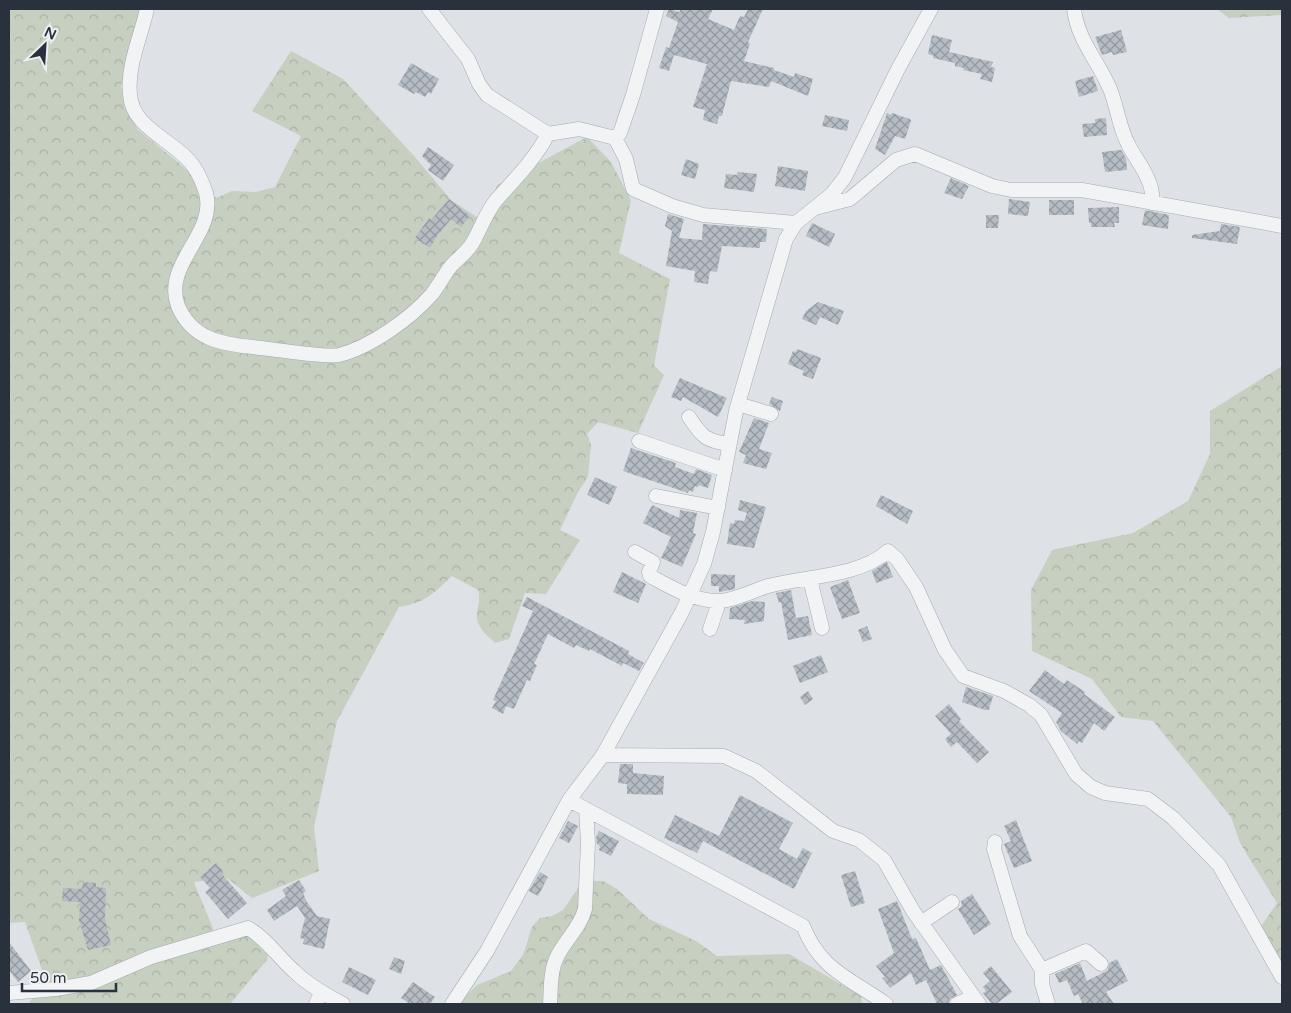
<svg xmlns="http://www.w3.org/2000/svg" width="1291" height="1013" font-family="'Varela Round',sans-serif">
	<style>
		.forest { fill: url(#forest-crowns) }
		.building { fill: url(#building-cross-hatch) }
		.lines { fill: none; stroke-linecap: round; stroke-linejoin: round }
		.street-casing { stroke: #a4aab0; stroke-width: 15 }
		.street { stroke: #f1f3f5; stroke-width: 14 }
	</style>
	<defs>
		<pattern id="forest-crowns" width="20" height="18" patternUnits="userSpaceOnUse" patternTransform="scale(1.25)"><rect width="20" height="18" fill="#c6cfc0"/><path d="M2 6a3 3 0 1 1 6 0M12 15a3 3 0 1 1 6 0" fill="none" stroke="#aab2a6"/></pattern>
		<pattern id="building-cross-hatch" width="8" height="8" patternUnits="userSpaceOnUse" patternTransform="scale(1.25)"><rect width="8" height="8" fill="#b6bcc3"/><path d="M0 0l8 8M0 8l8-8" fill="none" stroke="#9499a0"/></pattern>
	</defs>
	<rect width="100%" height="100%" fill="#dee2e6"/>
	<path class="forest" d="M9 9H141L121 86 125 108 138 130 179 163 216 198 232 191 256 192 275 187 301 136 252 111 291 51 343 79 415 157 451 200 483 221 497 185 587 137 611 162 631 200 619 253 670 279 654 365 664 375 638 433 598 422 587 434 591 445 588 477 578 492 560 530 580 540 546 594 525 593 509 639 495 643C491 638 484 634 481 628 471 616 483 602 478 590L452 576C434 593 425 603 399 607L337 721 314 827 319 871 252 898 227 878 194 882 214 931 222 941 250 936 269 952 267 960 230 1004H28L46 981 25 922 9 923Z
		M1217 9H1282V15L1229 18Z
		M1282 366V976L1260 928 1277 903 1240 843 1231 817 1153 721 1121 717 1092 679 1032 651 1031 590 1052 550 1133 533 1188 501 1210 454V411Z
		M583 881H603L617 889 649 919 696 941 717 956 789 954 861 996 862 1004H458L477 985 511 971 523 955 532 927 540 918 552 916 563 910Z"/>
	<path class="building" d="M669 9 679 12 681 9H713L708 19 734 30 740 16 744 17 748 9H763L748 42 750 44 744 61 774 68V70L794 77 795 73 813 79 808 96 771 81 769 87 731 81 722 116H719L717 124 703 120 705 110 693 107 707 64 674 55 669 71 659 68 666 47 669 48 678 22 666 16Z
		M1121 30 1127 52 1113 55 1112 52 1102 55 1095 37Z
		M932 35 952 40 949 52 993 62 991 67 995 68 992 82 980 79 982 74 963 70 964 68 955 66V63L933 58 934 56 928 54Z
		M411 63 439 79 431 94 428 92 425 97 416 92 414 94 398 85Z
		M1093 76 1098 91 1079 97 1075 81Z
		M887 113 891 115 892 113 910 119 911 121 905 139 895 136 885 155 875 149Z
		M825 115 849 120 847 131 822 126Z
		M1106 118 1107 135 1084 137 1082 124 1095 123V119Z
		M428 147 454 165 443 181 428 170 431 165 422 156Z
		M1121 150 1126 158 1127 170 1105 172 1102 152Z
		M686 159 699 164 695 179 681 175Z
		M778 166 808 171 805 191 775 186Z
		M738 172 757 174 754 192 724 188 726 174 737 175Z
		M951 178 969 186 962 199 944 193Z
		M449 199 470 216 461 227 451 219 437 236 430 248 415 238 429 218 431 220Z
		M1009 199 1030 202 1028 216 1008 214Z
		M1049 200H1074V215H1049Z
		M1119 207V223H1114L1115 227H1091V223H1089L1088 208Z
		M1145 210 1169 215 1168 229 1142 225Z
		M668 214 684 219 679 238 702 240 703 224 767 229 766 242H760V248L722 246 717 272 710 271 708 284 694 282 695 271 666 266 672 231 665 226Z
		M986 215H999L998 228H986Z
		M812 223 835 234 829 247 806 236Z
		M1221 224 1240 227 1237 244 1192 238V235L1220 231Z
		M818 302 844 311 838 325 820 317 816 325 802 319 806 311Z
		M797 349 821 358 813 379 802 375 804 371 788 364 793 351 796 352Z
		M680 378 727 398 718 417 683 397 681 401 671 397Z
		M772 397 783 401 780 411 769 404Z
		M754 418 769 423 759 449 772 453 766 469 743 463 746 455 739 452Z
		M631 448 676 463 675 467 694 474 696 469 712 475 708 488 699 485 698 487 695 486 693 492 689 490 688 493 623 471Z
		M595 477 617 487 609 505 587 495Z
		M881 495 913 511 907 524 876 506Z
		M740 500 766 507 754 548 727 544 730 523 734 524 735 520 744 521 747 513 738 510Z
		M652 505 679 518 680 510 697 513 693 533 696 534 682 567 661 558 671 537 643 523Z
		M887 562 893 577 876 583 872 571Z
		M622 572 646 584 638 603 613 592Z
		M711 574 735 575V589L719 592V586H711Z
		M848 580 860 613 842 619 830 587Z
		M791 590 796 618 808 616 812 635 788 640 781 602 779 603 776 593Z
		M527 597 629 651 628 654 644 663 639 671 623 663 622 666 590 649 589 651 576 645 574 648 548 634 534 664 537 665 530 681 527 680 514 709 506 706 503 714 492 708 496 701 493 700 533 611 522 606Z
		M752 601 765 602 764 621 744 624 745 620 729 619 730 608Z
		M867 626 872 639 863 642 858 630Z
		M821 655 828 672 800 683 793 666Z
		M1045 670 1064 684 1067 680 1085 692 1084 694 1115 717 1104 731 1094 723 1082 743 1079 741 1077 744 1061 731 1056 722 1062 713 1029 691Z
		M966 687 993 696 989 710H985L962 702Z
		M808 691 813 699 805 705 800 697Z
		M949 704 961 719 959 721 989 752 977 763 957 742 951 747 945 739 951 734 935 716Z
		M620 764H633V773L664 776 663 795 627 794V784L618 783Z
		M740 795 793 823 779 849 797 859 803 848 812 853 794 889 703 841 697 853 664 838 675 815 719 836Z
		M1016 820 1032 861 1014 868 1004 844 1011 841 1004 826Z
		M568 821 578 826 569 843 559 838Z
		M599 831 619 841 611 856 599 850 600 846 597 844 596 837Z
		M216 863 223 871 221 873 247 903 228 919 205 892 210 888 200 877Z
		M855 871 865 903 851 907 841 875Z
		M540 872 548 877 538 896 529 891Z
		M299 880 306 891 303 893 307 902 317 916 330 919 324 949 303 944 304 939 300 938 305 918 297 906 274 921 267 910 286 896 282 890Z
		M84 882 96 883V887L106 888 105 919 111 945 88 950 79 920 80 902 62 901 63 888 81 889Z
		M972 894 991 924 974 935 958 909 962 906 961 901Z
		M897 901 912 939 916 938 930 970 941 965 957 995 950 999 948 1004H937L926 980 916 985 911 973 890 988 882 978 885 977 876 966 894 953 878 909Z
		M9 942 31 971 18 982 9 970Z
		M394 957 405 961 401 974 389 969Z
		M1117 959 1128 981 1106 992 1114 1004H1083L1078 994 1074 996 1067 980 1059 983 1055 974 1080 963 1087 981 1108 970 1109 963Z
		M991 966 1012 992 996 1004H992L983 993 986 991 983 987 990 981 983 973Z
		M349 967 376 980 368 995 342 982Z
		M413 982 435 997 430 1004H410L401 998Z"/>
	<g class="lines">
		<defs>
			<path id="street" d="M147 9C141 36 127 66 130 94 132 130 176 140 194 167 199 174 203 184 206 193 217 234 162 264 178 306 192 339 221 344 253 347 272 349 324 358 339 355 371 347 411 318 432 294 439 285 444 275 451 266 458 258 468 252 473 242 481 228 486 212 497 199 516 178 535 159 548 134
				M429 9 468 59 479 84 487 95 548 134 579 129 615 138 626 159 633 189 672 206 703 215 796 223
				M1074 9C1078 41 1097 59 1110 89 1117 106 1119 127 1128 144 1137 162 1155 181 1152 203
				M615 138 620 133 633 95 657 9
				M819 207 850 199 896 160 915 154 992 186 1011 190H1082L1282 226
				M738 404 771 414
				M689 417C702 437 706 441 729 444
				M639 441 725 470
				M656 496 718 508
				M635 552 653 562 649 572 650 576C672 588 692 600 717 601 730 602 755 590 768 586 805 576 859 577 888 551L897 559 916 587 945 650 963 676 1004 691 1029 705 1041 715 1076 774 1091 787 1105 793 1148 799 1173 818 1219 865 1282 977
				M810 579 822 628
				M710 629 719 602
				M603 755 724 756 756 771 833 831 859 840 884 860 913 911 979 1004
				M569 800 803 926C821 971 850 978 886 1004
				M995 842 994 849 1020 936 1042 970V984L1048 1004
				M921 923 952 902
				M1042 970 1086 951 1101 964
				M9 993 56 989 91 983 151 957 248 928C267 939 278 957 294 971 308 985 326 995 343 1004
				M316 1004 321 993
				M452 1004 487 951 569 800 603 755 682 612 704 564 713 532 736 411 786 239 796 223 832 194 845 177 898 69 931 9
				M550 1004C551 989 550 971 557 957 565 940 580 928 585 909L588 843 586 809
				M957 1004 972 997"/>
		</defs>
		<use href="#street" class="street-casing"/>
		<use href="#street" class="street"/>
	</g>
	<rect width="1291" height="1013" fill="none" stroke="#29323c" stroke-width="20"/>
	<g transform="translate(45 45) rotate(25)" stroke="#eef1f4" stroke-width="4" paint-order="stroke">
	<path d="M0-4L9 19L0 12L-9 19Z" fill="#29323c"/>
	<text y="-8" font-size="14" font-weight="bold" text-anchor="middle" fill="#29323c">N</text>
	</g>
	<path d="M22 983v8h94v-8" fill="none" stroke="#29323c" stroke-width="2.5"/>
	<text x="30" y="983" font-size="15" fill="#29323c" stroke="#eef1f4" stroke-width="4" paint-order="stroke">50 m</text>
</svg>
